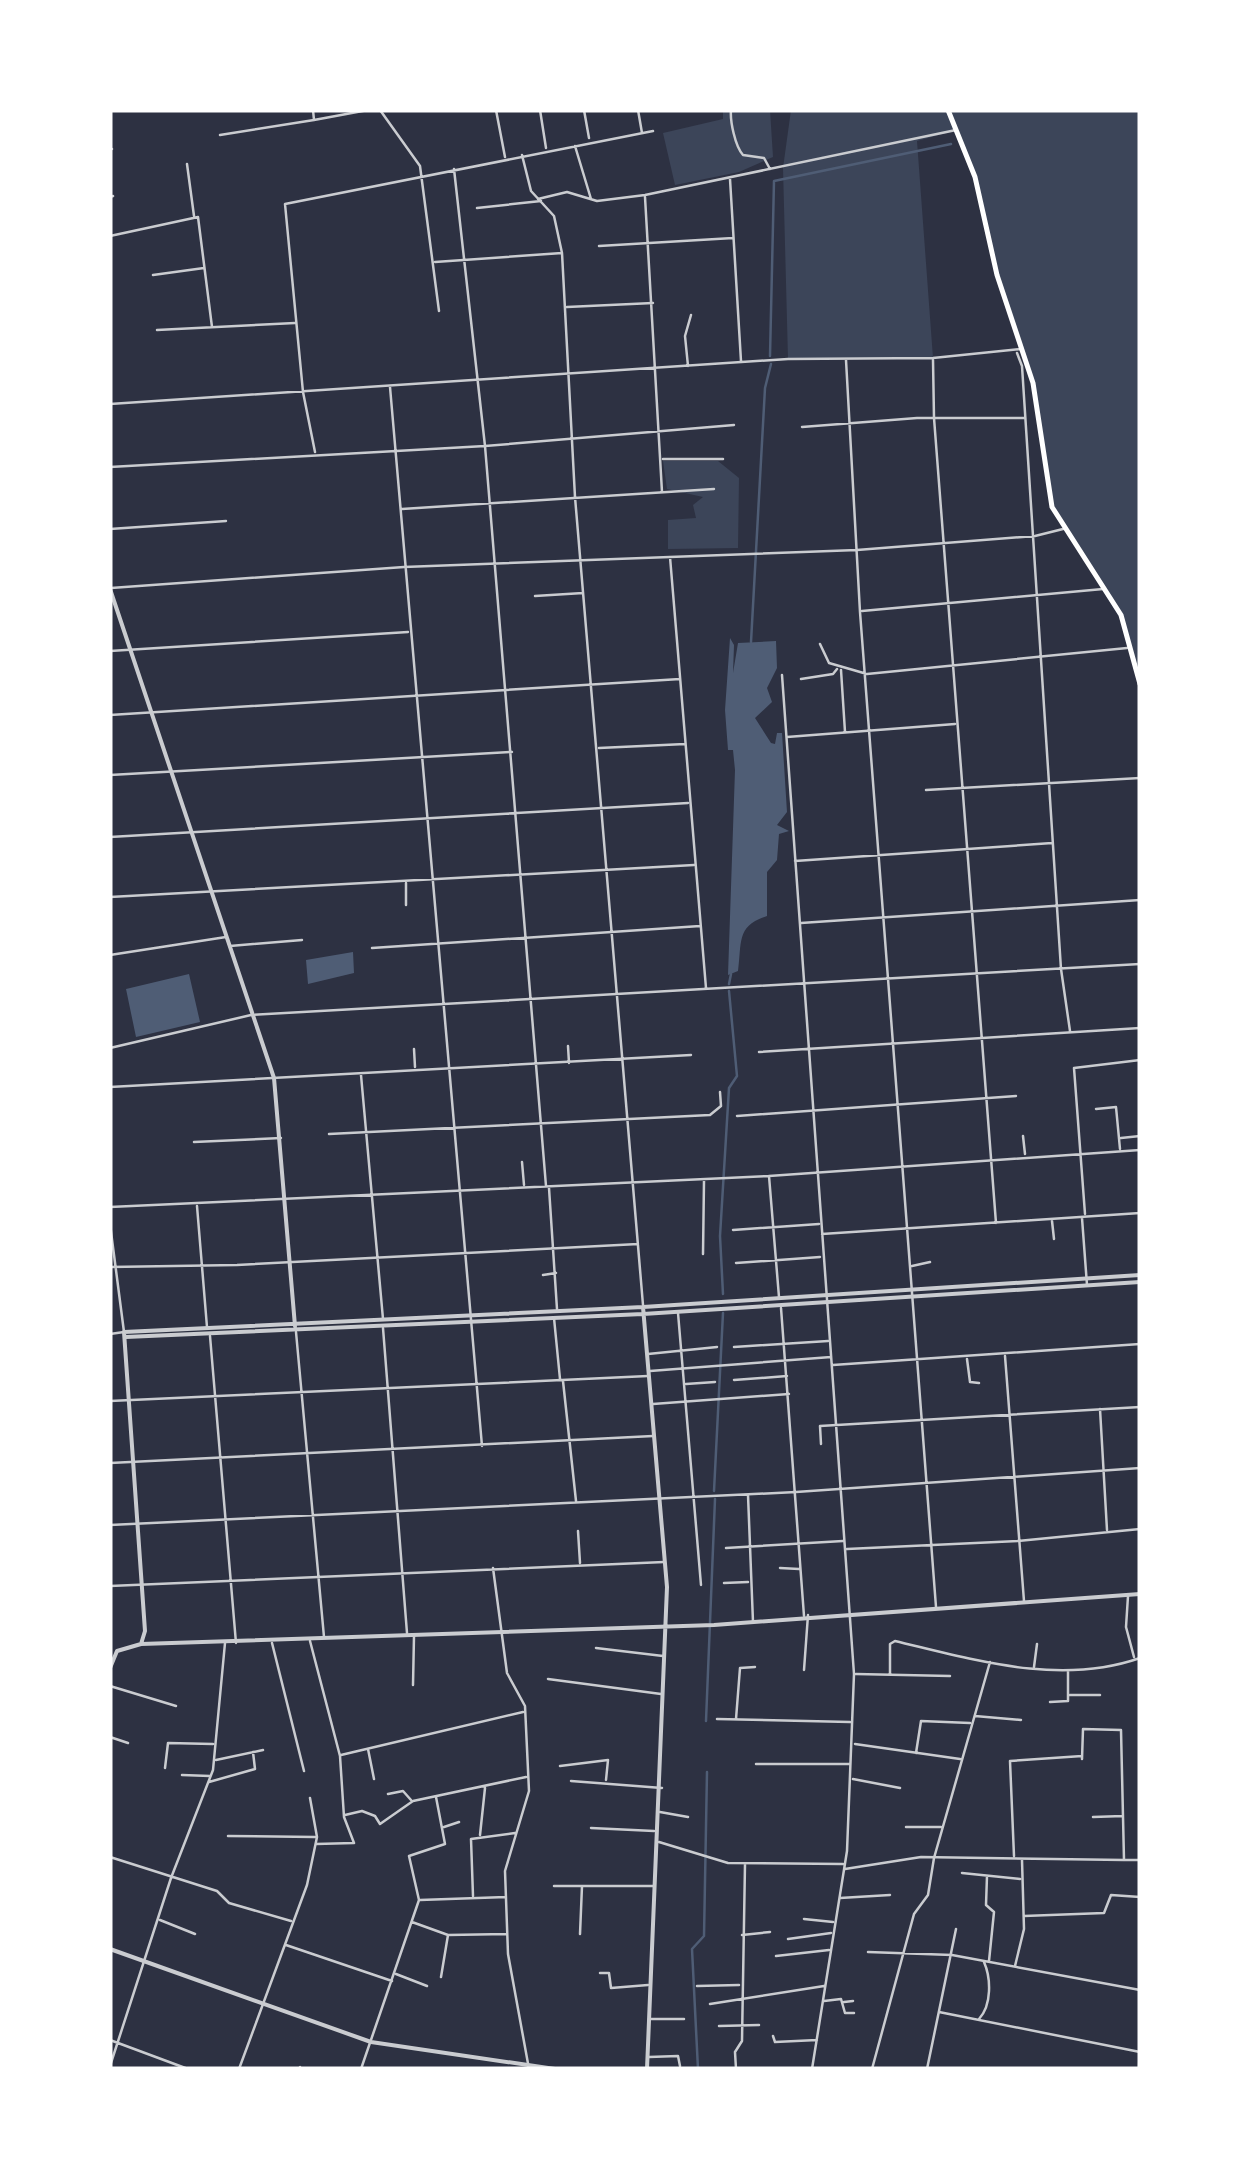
<svg xmlns="http://www.w3.org/2000/svg" width="1250" height="2179" font-family="Overpass,sans-serif">
	<style>
		.green { fill: #3c4559 }
		.water { fill: #4f5d75 }
		.lines { fill: none; stroke-linecap: round; stroke-linejoin: round }
		.stream { stroke: #4f5d75; stroke-width: 2.5 }
		.minor { stroke: #caccd0; stroke-width: 2.5 }
		.tertiary { stroke: #caccd0; stroke-width: 4 }
		.secondary { stroke: #fff; stroke-width: 5 }
	</style>
	<rect width="100%" height="100%" fill="#2d3142"/>
	<path class="green" d="M723 110H770L773 157 739 172 675 185 663 133 723 119Z
		M791 110H1140V684L1125 627 1052 507 1033 383 997 275 982 198 957 130 917 141 933 358 788 359 783 168Z
		M663 461H718L739 478 738 548 668 549V520L696 518 693 505 703 497 667 489Z"/>
	<path class="water" d="M730 638 734 645 733 673 738 643 776 641 777 668 767 688 772 702 755 718 771 743 775 744 777 733H782L787 812 777 825 789 831 779 834 777 860 767 872V916C736 926 742 942 738 971L728 975 735 770 733 750H728L725 710Z
		M353 952 354 973 308 984 306 960Z
		M189 974 200 1022 136 1037 126 989Z"/>
	<g class="lines">
		<path class="stream" d="M770 356 774 181 951 144
			M751 642 765 388 771 364
			M729 984 731 974
			M723 1294 720 1236 729 1088 737 1076 729 991
			M714 1491 723 1313
			M706 1721 715 1499
			M698 2069 692 1949 704 1936 707 1772"/>
		<path class="minor" d="M313 110 314 120 368 110
			M380 110 420 166 439 311
			M496 110 505 157
			M540 110 546 148
			M584 110 589 138
			M638 110 642 133
			M731 110C730 121 735 146 743 155L764 158 770 169
			M220 135 314 120
			M575 146 591 199
			M110 150 112 149
			M522 155 531 191 554 216 562 253 575 497 643 1305
			M187 164 194 216
			M454 169 485 446 546 1186
			M730 179 741 361
			M110 197 113 196
			M645 197 662 492
			M538 199 567 192 597 201 645 195 956 130
			M477 208 541 201
			M110 236 198 217 212 327
			M599 246 733 238
			M435 262 562 253
			M153 275 204 268
			M567 307 653 303
			M157 330 295 323
			M1017 353 1022 366 1061 969 1070 1031
			M846 360 860 612 936 1607
			M933 360 934 418 996 1223
			M688 366 685 336 691 315
			M390 387 482 1446
			M110 404 788 359 933 358 1021 349
			M802 427 917 418H1025
			M315 452 303 392 285 204 653 131
			M663 459H723
			M110 467 485 446 734 425
			M402 509 714 489
			M110 529 226 521
			M670 557 706 988
			M111 588 404 567 857 550 1035 536 1063 529
			M535 596 583 593
			M862 611 1103 589
			M820 644 829 663 867 674 1127 648
			M110 651 408 632
			M841 670 845 732
			M782 675 854 1674 847 1851 812 2069
			M801 679 833 674 837 669
			M110 715 680 679
			M787 737 955 724
			M599 748 685 744
			M110 775 512 752
			M926 790 1140 778
			M110 837 688 803
			M795 861 1052 843
			M406 883V905
			M110 897 694 865
			M801 923 1140 900
			M230 946 302 940
			M372 948 700 926
			M110 955 226 937
			M568 1046 569 1063
			M110 1048 251 1015 1140 964
			M414 1049 415 1067
			M759 1052 1140 1028
			M361 1075 383 1319
			M110 1087 691 1055
			M1096 1109 1116 1107 1120 1149
			M737 1116 1016 1096
			M329 1134 710 1115 721 1106 720 1092
			M1023 1136 1025 1154
			M1121 1138 1140 1136
			M194 1142 281 1138
			M522 1162 524 1185
			M769 1176 779 1297
			M549 1188 557 1309
			M197 1206 207 1327
			M110 1207 769 1176 1140 1150
			M1085 1214 1074 1068 1140 1060
			M1082 1218 1087 1285
			M1052 1221 1054 1239
			M110 1224 124 1332 110 1334
			M733 1230 819 1224
			M822 1234 1140 1213
			M703 1254 704 1181
			M736 1263 820 1257
			M912 1266 930 1262
			M110 1267 237 1265 638 1244
			M543 1275 556 1273
			M781 1308 804 1616
			M678 1313 701 1585
			M554 1318 560 1379
			M383 1328 407 1633
			M296 1332 324 1637
			M210 1336 236 1643
			M734 1347 828 1341
			M648 1354 717 1347
			M1005 1356 1024 1601
			M967 1359 970 1382 979 1383
			M833 1365 1140 1344
			M650 1371 831 1357
			M734 1380 787 1376
			M563 1381 576 1501
			M686 1384 715 1382
			M110 1401 648 1376
			M653 1404 789 1394
			M1100 1409 1107 1530
			M821 1444 820 1426 1140 1407
			M110 1463 653 1436
			M748 1495 753 1622
			M110 1525 796 1492 1140 1468
			M578 1531 580 1563
			M726 1548 843 1541
			M847 1549 1018 1541 1140 1529
			M493 1568 507 1673 525 1706 529 1791 505 1871 508 1954 529 2069
			M780 1568 799 1569
			M724 1583 748 1582
			M110 1586 664 1562
			M1128 1596 1126 1627 1134 1657
			M310 1641 340 1756 344 1817 354 1843 316 1844
			M272 1643 304 1771
			M596 1648 663 1656
			M1034 1667 1037 1644
			M804 1670 808 1615
			M856 1674 950 1676
			M890 1674V1644L895 1641C975 1660 1060 1686 1140 1658
			M548 1679 661 1694
			M413 1685 414 1636
			M110 1686 176 1706
			M1070 1695H1100
			M1050 1702 1068 1701V1671
			M975 1716 1021 1720
			M717 1719 850 1722
			M736 1719 740 1668 755 1667
			M110 1737 128 1743
			M855 1744 960 1759
			M368 1749 374 1779
			M916 1753 921 1721 970 1723
			M341 1755 523 1712
			M1082 1759 1083 1729 1121 1730 1124 1860H1140
			M216 1760 263 1750
			M756 1764H850
			M560 1766 608 1760 606 1780
			M165 1768 168 1743 213 1744
			M182 1775 210 1776
			M853 1779 900 1788
			M571 1781 662 1788
			M209 1782 255 1769 253 1752
			M388 1794 403 1791 411 1800
			M660 1812 688 1817
			M345 1815 362 1811 375 1816 380 1824 413 1801 526 1777
			M1093 1817 1123 1816
			M444 1827 459 1822
			M906 1827H941
			M591 1828 654 1831
			M480 1835 485 1788
			M228 1836 315 1837
			M659 1842 728 1863 843 1864
			M1014 1856 1010 1761 1082 1756
			M110 1857 217 1891 229 1903 291 1921
			M845 1869 921 1857 1124 1860
			M962 1873 1020 1879
			M987 1876 986 1905 994 1912 989 1961
			M554 1886H653
			M473 1896 471 1839 515 1833
			M840 1898 890 1895
			M420 1900 506 1897
			M1024 1916 1104 1913 1111 1895 1140 1897
			M804 1919 833 1922
			M160 1920 195 1934
			M412 1922 448 1935 507 1934
			M580 1934 582 1886
			M742 1935 770 1932
			M788 1939 831 1933
			M286 1945 392 1981
			M868 1952 952 1955 1140 1990
			M776 1956 829 1950
			M1015 1966 1024 1929 1022 1860
			M600 1973H609L611 1988 648 1985
			M396 1974 427 1986
			M441 1977 448 1935
			M697 1986 739 1985
			M824 2001 841 1999 845 2013H854
			M844 2002 853 2001
			M710 2004 824 1986
			M939 2012 1140 2052
			M649 2019H684
			M979 2019C992 2005 991 1978 984 1962
			M719 2026 759 2025
			M773 2036 775 2042 817 2040
			M110 2040 188 2069
			M649 2057 678 2056 680 2066
			M110 2066 171 1878 213 1770 225 1643
			M300 2067 301 2069
			M239 2069 307 1885 317 1837 310 1798
			M361 2069 419 1900 409 1856 445 1844 436 1797
			M736 2069 735 2052 742 2041 745 1864
			M872 2069 914 1914 928 1895 934 1858 990 1662
			M927 2069 956 1929
			M1139 2069 1140 2036"/>
		<path class="tertiary" d="M110 589 274 1078 295 1326
			M643 1307 667 1587 647 2069
			M126 1337 643 1314 1140 1282
			M141 1644 714 1625 1140 1594
			M110 1668 117 1651 141 1644 145 1631 124 1332 643 1307 1140 1275
			M110 1949 371 2042 555 2069"/>
		<path class="secondary" d="M948 110 975 177 997 275 1033 383 1052 507 1121 615 1140 684"/>
	</g>
	<rect width="1250" height="2179" fill="none" stroke="#ffffff" stroke-width="225"/>
</svg>
